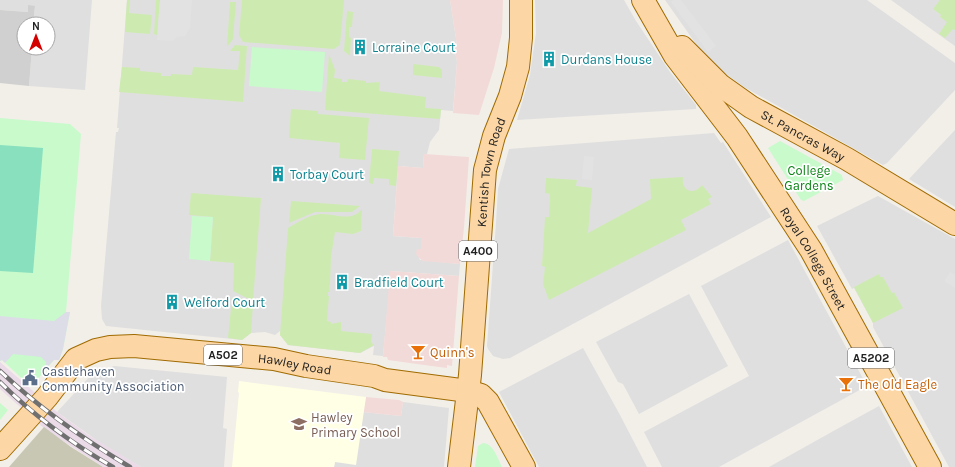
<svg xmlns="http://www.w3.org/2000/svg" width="955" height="467" font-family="Karla,sans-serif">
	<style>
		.residential { fill: #e0dfdf }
		.commercial { fill: #f2dad9 }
		.industrial { fill: #ebdbe8 }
		.education { fill: #ffffe5 }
		.religious { fill: #d0d0d0 }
		.construction { fill: #c7c7b4 }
		.grass { fill: #cdebb0 }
		.park { fill: #c8facc }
		.pitch { fill: #88e0be }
		.parking { fill: #e2e2e2 }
		.plaza { fill: #dddde8 }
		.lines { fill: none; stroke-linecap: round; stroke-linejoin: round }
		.primary-casing { stroke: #a06b00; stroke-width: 24 }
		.primary { stroke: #fcd6a4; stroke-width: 22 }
		.rail-casing { stroke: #707070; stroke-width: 4.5 }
		.rail { stroke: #fff; stroke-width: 3; stroke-dasharray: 9; stroke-linecap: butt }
		.labels { text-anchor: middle; stroke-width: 3.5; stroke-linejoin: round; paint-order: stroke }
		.shield { fill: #fff; stroke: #646464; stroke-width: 1 }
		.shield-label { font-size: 12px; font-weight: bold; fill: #222 }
		.culture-label { font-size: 13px; fill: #0d838f; stroke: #fff; text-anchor: start }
		.street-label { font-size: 13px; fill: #222; stroke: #fff }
		.park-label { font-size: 13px; fill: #0c8416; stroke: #fff }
		.food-label { font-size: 13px; fill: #c56008; stroke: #fff; text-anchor: start }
		.service-label { font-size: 13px; fill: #4e5e75; stroke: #fff; text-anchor: start }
		.education-label { font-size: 13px; fill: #785e54; stroke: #fff; text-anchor: start }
	</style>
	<rect width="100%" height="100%" fill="#f2efe9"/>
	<path class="residential" d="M0 0H92L85 90 29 86 32 48H48V24H33L35 6 28 12 0 10Z
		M127 0H450L457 45 454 46 457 62 453 111 441 110 439 130 430 142 427 154H424L423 168 398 166 393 236 422 238 421 250 417 249V253L420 260 460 264 459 276 391 271 383 356 373 355 374 346 360 353 288 345 280 335V331L275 335 265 332 251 333 242 340 106 326 102 319 101 306 116 132H118L119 128H117Z
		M535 0H624L636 21 670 72 696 105V109L517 120 530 75 533 53 536 33Z
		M665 0H867L955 63V90L887 163 883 165 744 87 708 61Z
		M891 0H955V46L945 39Z
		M955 130V207L909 179Z
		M714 133 721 143 723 142 771 217 510 358 503 359 493 356 488 349 487 346 496 223 498 189 509 149Z
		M878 196 955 239V467H949L873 327V323L854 288 852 289 817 226Z
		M788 240 867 386 719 467H662L644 432 749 376 701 286Z
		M689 294 728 366 639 414 623 384 618 382 596 342Z
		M583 348 620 415 647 467H539L499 392Z
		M114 366 227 377 223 428 227 429 224 467H141L102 444 57 412 92 374Z
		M403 402 449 408 444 467H334L335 462 361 431 363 412 401 416Z
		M879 406 912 467H769L837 429Z"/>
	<path class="commercial" d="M450 0H503L502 33 494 68 479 115 453 113 457 62 454 46 457 45Z
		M424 154 469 157 464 228 460 264 423 261 417 256 416 253 417 249H421V238L393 236 398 166 423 168Z
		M390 271 459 276 452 366 447 365V368L424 365 388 360 387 357H383Z
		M366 397 399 400 403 402 401 416 363 412Z"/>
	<path class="industrial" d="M0 362 57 412 87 434 141 467H103L46 430 0 389Z"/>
	<path class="education" d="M239 381 366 397 356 465 335 462 334 467H232L239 393 238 392Z"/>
	<path class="religious" d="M28 5 35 6 33 24H24V48H32L29 86 0 83V10L28 12Z"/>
	<path class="construction" d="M44 427 71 447 103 467H9Z"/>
	<path class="grass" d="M127 0H130L129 13 152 15 150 34 125 32Z
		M156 0H160L157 35 154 34Z
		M242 0H344L340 45 334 49 243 42 239 35Z
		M940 0H955V30L953 29 945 38 939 34 947 22 940 17 941 15 933 9Z
		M230 2H236L233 39 227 47Z
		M347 11 353 12 352 27H349V37L351 38 350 56 344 51Z
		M235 45 247 46 243 102 119 92 122 67 140 68V71L161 73V76H171V74L192 75 193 67 238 70 240 51H230Z
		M329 54 335 70 334 78 342 79V82H347L348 79 366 81V83L380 82 379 91 426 97 425 108 441 109 440 119 325 110Z
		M413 64 439 67 442 70V78L413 75Z
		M291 109 318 111V114L369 118 365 160 339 158 340 143 289 138Z
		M372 149 399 151 396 186 389 185V179L374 178 373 184 369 183Z
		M683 177C681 191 693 196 702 185L712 197 708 199 711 204 681 220 686 230 549 300 543 284 545 267 542 266 545 217H549L550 194 545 193 546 178 577 180 576 186 592 188 588 233 651 199 650 179Z
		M191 193 261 198 253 301 233 291 234 263 210 261 213 217 189 215Z
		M291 201 360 206 352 212H315L289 223Z
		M362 209 361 231 353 234 335 232 331 257 330 285H329L330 292H328V296H329L327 321 331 322V324L341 322V331L372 334 371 342 374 345 360 353 288 345 280 335 288 228C298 222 309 215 320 214 335 213 351 223 362 209Z
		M879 274 880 277H883L892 293 894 292 903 308 873 323 854 287Z
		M238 297 253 304 251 333 242 340 228 338 232 298Z"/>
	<path class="park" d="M252 47 325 52 322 92 249 86Z
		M0 118 70 124 81 134 66 312H70L63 349 59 360H54L31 387 2 360 0 361Z
		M780 141 842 175 843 180 804 201 801 200 768 148Z
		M192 216 213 217 210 261 189 259Z
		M0 403 8 410 0 420Z
		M483 443C493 443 498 459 502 467H475L478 446Z"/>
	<path class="pitch" d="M0 145 43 148 33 273 0 271Z"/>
	<path class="parking" d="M160 0H192L190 28 185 36 177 37 173 41 157 40Z
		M673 0H681L716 46 708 52 671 2Z
		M584 156 594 157 592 180 582 179Z
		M950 272 955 275V288L944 281Z"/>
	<path class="plaza" d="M66 312H70L63 349 59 360H54L45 369 46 362 41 357 13 354 5 363 2 360 0 361V316L54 321Z"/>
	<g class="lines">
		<defs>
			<g id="primary">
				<path id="s1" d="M643 0 675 56 737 137 811 250 930 467"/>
				<path id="s2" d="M682 47 720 85 751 107 847 159 955 224"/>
				<path id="s3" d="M0 449 47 397 76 359 96 350 110 347 134 346 274 359 306 366 374 376 385 380 468 391 481 395 488 402 524 467"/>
				<path id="s4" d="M459 467 470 375 485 170 494 136 510 96 518 67 521 38V0"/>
			</g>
		</defs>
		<use href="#primary" class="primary-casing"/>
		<use href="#primary" class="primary"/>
		<defs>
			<path id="rail" d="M0 371C39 408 83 439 130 467
				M0 382C33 415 73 444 113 467"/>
		</defs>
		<use href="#rail" class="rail-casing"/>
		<use href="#rail" class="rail"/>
	</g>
	<defs>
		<symbol id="building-bare" viewBox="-9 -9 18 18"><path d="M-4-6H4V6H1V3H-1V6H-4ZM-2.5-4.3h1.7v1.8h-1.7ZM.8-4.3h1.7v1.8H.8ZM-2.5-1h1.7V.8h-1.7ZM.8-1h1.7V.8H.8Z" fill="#0f9aa8" stroke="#fff" stroke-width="2.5" paint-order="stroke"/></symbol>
		<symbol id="bar-bare" viewBox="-9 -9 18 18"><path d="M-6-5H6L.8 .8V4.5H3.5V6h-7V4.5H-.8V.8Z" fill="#e8710a" stroke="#fff" stroke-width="2.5" paint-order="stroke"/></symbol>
		<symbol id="civic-bare" viewBox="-9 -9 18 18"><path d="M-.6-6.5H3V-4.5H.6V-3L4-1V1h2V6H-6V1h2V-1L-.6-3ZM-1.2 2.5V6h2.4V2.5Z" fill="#5c6f8a" stroke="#fff" stroke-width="2.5" paint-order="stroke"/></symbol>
		<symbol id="school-bare" viewBox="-9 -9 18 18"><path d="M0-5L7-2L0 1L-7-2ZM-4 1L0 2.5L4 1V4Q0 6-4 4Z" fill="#8d6e63" stroke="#fff" stroke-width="2.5" paint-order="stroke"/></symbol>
	</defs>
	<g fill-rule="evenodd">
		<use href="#building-bare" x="349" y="36" width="22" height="22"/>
		<use href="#building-bare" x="538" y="48" width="22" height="22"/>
		<use href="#building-bare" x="267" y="163" width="22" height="22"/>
		<use href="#building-bare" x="331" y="271" width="22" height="22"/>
		<use href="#building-bare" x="161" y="291" width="22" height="22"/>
		<use href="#bar-bare" x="407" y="341" width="22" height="22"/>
		<use href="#civic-bare" x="19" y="367" width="22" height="22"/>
		<use href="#bar-bare" x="835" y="373" width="22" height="22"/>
		<use href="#school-bare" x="288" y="413" width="22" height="22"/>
	</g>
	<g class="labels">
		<g class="shield">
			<rect x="459" y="241" width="38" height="20" rx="3"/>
			<rect x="204" y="345" width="38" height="20" rx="3"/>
			<rect x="848" y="348" width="46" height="20" rx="3"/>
		</g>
		<g class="shield-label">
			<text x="478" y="255">A400</text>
			<text x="223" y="359">A502</text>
			<text x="871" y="362">A5202</text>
		</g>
		<g class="culture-label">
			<text x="372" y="52">Lorraine Court</text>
			<text x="561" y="64">Durdans House</text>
			<text x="290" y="179">Torbay Court</text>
			<text x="354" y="287">Bradfield Court</text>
			<text x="184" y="307">Welford Court</text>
		</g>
		<g class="street-label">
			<text dy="5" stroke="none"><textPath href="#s2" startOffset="151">St. Pancras Way</textPath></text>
			<text dy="5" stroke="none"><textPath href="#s4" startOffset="297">Kentish Town Road</textPath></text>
			<text dy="5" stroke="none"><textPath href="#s1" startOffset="310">Royal College Street</textPath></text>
			<text dy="5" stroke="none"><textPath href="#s3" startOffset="340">Hawley Road</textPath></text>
		</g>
		<g class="park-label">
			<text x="809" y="175">College<tspan x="809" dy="15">Gardens</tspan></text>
		</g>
		<g class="food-label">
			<text x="430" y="357">Quinn's</text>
			<text x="858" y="389">The Old Eagle</text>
		</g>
		<g class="service-label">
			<text x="42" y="376">Castlehaven<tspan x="42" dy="15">Community Association</tspan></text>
		</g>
		<g class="education-label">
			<text x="311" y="422">Hawley<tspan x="311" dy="15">Primary School</tspan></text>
		</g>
	</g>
	<g transform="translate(36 36)"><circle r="19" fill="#ffffff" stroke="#a7a7a7"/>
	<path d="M0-3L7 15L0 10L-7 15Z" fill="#d40000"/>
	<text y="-6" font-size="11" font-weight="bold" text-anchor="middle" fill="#222222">N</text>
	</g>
</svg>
